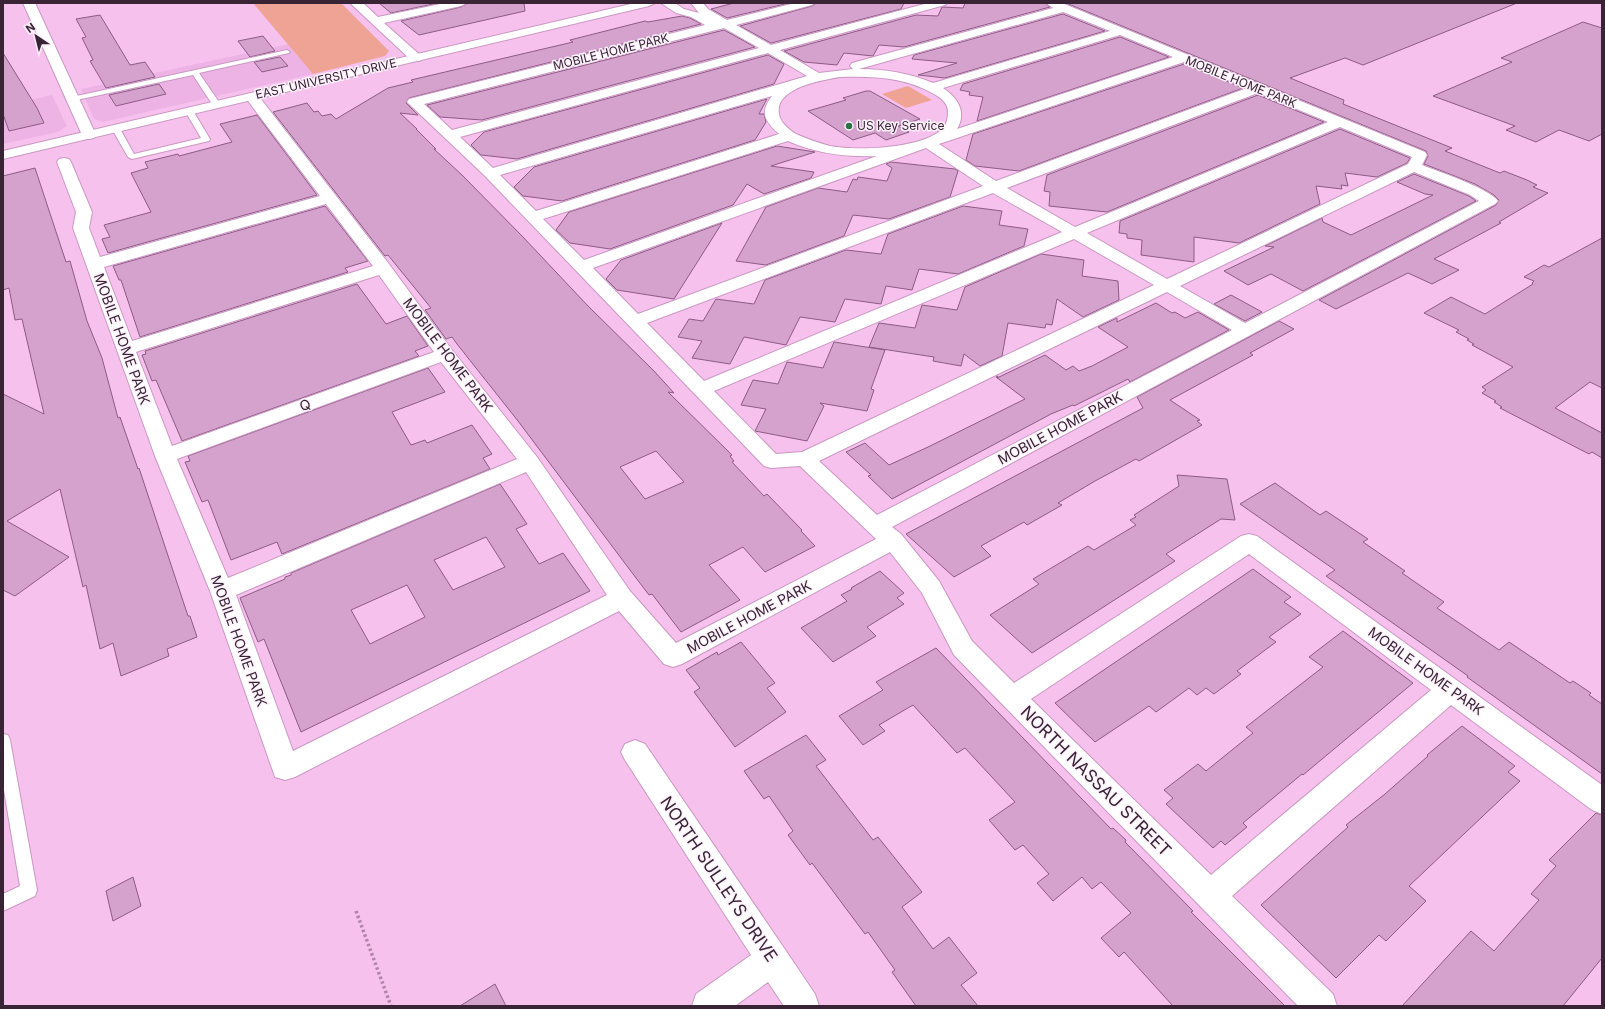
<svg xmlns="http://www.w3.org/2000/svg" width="1605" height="1009" font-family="Inter,sans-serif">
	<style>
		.built { fill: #eeb3e5 }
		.green { fill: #efa394 }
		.building { fill: #d5a1cd; stroke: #8c5c85; fill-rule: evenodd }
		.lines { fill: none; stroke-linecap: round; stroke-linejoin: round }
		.service-casing { stroke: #ca97c2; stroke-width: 2 }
		.minor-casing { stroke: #ca97c2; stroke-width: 2 }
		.secondary-casing { stroke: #ca97c2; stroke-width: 2 }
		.path { stroke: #af86a8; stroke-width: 3.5; stroke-dasharray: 2.5 2.5; stroke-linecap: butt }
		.service { fill: #fff; fill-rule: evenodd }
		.minor { fill: #fff; fill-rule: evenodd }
		.secondary { fill: #fff; fill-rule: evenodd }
		.poi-dot { fill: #287443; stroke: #fdf2fb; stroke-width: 1.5 }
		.labels { text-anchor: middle; stroke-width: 3; stroke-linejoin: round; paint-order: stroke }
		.far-street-label { font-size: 12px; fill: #392436; stroke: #fdf2fb }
		.far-poi-label { font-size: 12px; fill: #392436; stroke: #fdf2fb; text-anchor: start }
		.street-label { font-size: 14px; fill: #392436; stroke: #fdf2fb }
		.near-street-label { font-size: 17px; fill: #392436; stroke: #fdf2fb }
	</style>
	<rect width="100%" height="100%" fill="#f7c1ee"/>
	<path class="built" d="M288 44 313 74 103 122 94 119 81 89Z
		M52 95 67 126 58 132 3 144V106Z"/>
	<path class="green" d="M253 3H341L389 51 385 56 313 74Z
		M908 86 932 100 906 108 882 94Z"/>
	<path class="building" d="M379 3H438L391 13Z
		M468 3H524L525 11 419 35 401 21 461 7Z
		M734 3H789L727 18 711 9Z
		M816 3H904L901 9 771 43 740 26 812 6Z
		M965 3H1045L1050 7 904 47 879 45 873 56 844 53 837 65 804 62 784 51 916 15 938 16 942 7 963 8Z
		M1066 3H1517L1363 65 1345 58 1290 78 1344 100 1343 104 1452 148 1445 151 1500 173 1504 171 1527 180 1537 185 1533 187 1548 193 1499 222 1501 223 1434 259 1459 270 1432 284 1408 273 1336 309 1319 300 1496 205 1499 200 1494 195 1475 184 1424 164 1428 156 1426 151Z
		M1063 14 1105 31 945 78 918 75 957 63 912 59 914 55Z
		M100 15 130 65 145 62 155 77 106 88 90 61 93 60 82 38 86 37 76 19Z
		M682 16 690 18 701 24 409 98 406 103 418 115 400 113 417 129H416L436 149H434L463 176 523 237 588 306 654 371 674 393 668 392 732 455 730 456 734 461 732 462 764 496 767 494 802 530 801 531 815 546 765 572 743 547 709 565 740 600 681 632 652 594 649 595 630 570 518 421 457 344 452 337 446 339 425 310 431 308 388 255 385 256 273 112 307 103 314 112 318 111 322 116 331 114 336 119 388 88 413 82 411 80 573 42 570 40 645 21 648 22ZM656 451 684 482 645 499 620 467Z
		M1583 22 1602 28V134L1589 141 1559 130 1536 142 1506 130 1515 126 1433 96 1512 62 1501 58Z
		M724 30 755 47 482 120 440 117 427 105Z
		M263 36 275 51 250 57 238 41Z
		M1120 37 1169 57 977 121 983 97 969 95 970 92 960 90 963 84Z
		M3 53 37 108 44 123 9 131 3 114Z
		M768 55 784 64 774 84 517 159 481 155 471 145 484 132Z
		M280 57 288 66 262 72 254 62Z
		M1184 64 1243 88 1019 171 975 166 966 160 973 134Z
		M159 84 166 94 116 106 109 95Z
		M866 91H870L920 119 898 126 909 132 886 140 875 133 853 140 808 111 846 100 843 98Z
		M1258 95 1324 122 1107 212 1049 206 1050 192 1044 191 1047 175Z
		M767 99 759 114H764L766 122 755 140 562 201 523 196 514 187 534 167Z
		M257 115 317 195 108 253 102 239 110 237 104 225 151 212 131 173 148 168 145 162 178 154 179 156 232 142 220 124Z
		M1340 129 1410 158 1407 163 1377 177 1345 173 1348 186 1341 185 1342 189 1316 186 1320 204 1239 243 1194 237V262L1141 255 1142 240 1127 238V234L1119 233 1120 221Z
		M777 146 815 152 771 166 814 172 811 178 764 194 747 184 733 205 610 249 570 243 556 230 569 212Z
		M891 162 955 169 958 171 950 197 889 219 853 215 844 236 766 265 736 261 766 207 818 188 847 192 853 179 857 180 858 177 887 181 892 168 886 164Z
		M35 168 66 262 70 261 87 321 102 358 118 418 120 417 138 469 139 468 188 616H190L197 637 167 649 169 656 121 676 113 643 100 649 86 585 83 587 60 489 7 521 69 557 15 596 3 590V394L44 414 22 319 15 320 9 288 3 290V176Z
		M1414 174 1469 196 1476 201 1303 291 1271 274 1248 285 1224 271 1274 247 1265 246 1322 218 1323 222 1351 235 1433 195 1425 194 1397 182Z
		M325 206 368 261 345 268 348 272 140 337 121 280H119L113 266Z
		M963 206 1002 211 999 225 1028 229 1024 246 958 274 919 269 912 290 886 286 881 304 845 299 835 322 800 317 786 345 744 337 730 364 692 358 702 341 678 337 689 319 703 321 716 299 754 304 765 280 846 250 881 254 888 234Z
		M722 223 674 299 617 290 606 279 621 260Z
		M1602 238V388L1590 382 1555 408 1602 433V458L1592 452 1589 454 1500 408 1502 407 1494 402 1496 401 1482 393 1486 390 1482 387 1513 367 1472 345 1474 344 1467 340 1469 339 1456 332 1459 330 1424 313 1451 297 1485 314 1533 284 1532 283 1534 281 1524 277 1544 265 1549 267Z
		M1041 254 1084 260 1082 276 1118 281 1119 300 1083 317 1057 299 1052 325 1046 324 1045 328 1008 323 1002 356 980 366 964 354 961 366 933 361 934 357 869 347 879 323 915 328 922 305 957 310 965 287Z
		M357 284 386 324 407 316 428 346 415 351 419 356 182 441 156 380 152 381 142 355 146 354 145 351Z
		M1231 295 1262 312 1245 321 1214 304Z
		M1156 303 1172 313 1175 312 1185 318 1198 312 1229 330 1130 382 1128 379 1074 406 1073 405 1051 414 892 499 868 476 871 475 846 452 865 443 889 465 928 447 1025 399 996 377 998 376 997 378 1045 355 1066 370 1073 366 1079 371 1092 366 1128 347 1098 327 1117 318V322Z
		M1279 321 1294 329 1250 353 1253 355 1170 400 1200 420 1197 421 1202 425 1139 461 1136 459 1095 481 1058 503 1062 505 1027 525 1024 522 981 546 991 556 954 577 906 534 1143 408 1137 397Z
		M834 342 885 350 871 389 874 390 867 411 820 403 824 406 807 441 755 431 766 409 741 405 753 380 778 384 787 362 823 368Z
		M428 368 445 392 392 412 411 445 425 440 427 443 472 425 492 454 483 458 490 469 282 554 277 542 231 560 208 500 202 502 185 462 190 461 188 456Z
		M1177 475 1227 479 1235 520 1221 519 1166 554 1175 561 1032 653 990 615 1039 584 1033 579 1088 546 1094 550 1136 525 1130 520 1136 517 1134 515 1179 486Z
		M1275 483 1320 515 1326 511 1368 539 1363 542 1405 571 1402 573 1444 602 1437 608 1499 650 1509 642 1570 683 1573 681 1591 693 1589 695 1602 704V774L1467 677 1468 676 1326 576 1335 570 1240 504Z
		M500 484 527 524 516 529 539 564 563 553 590 591 301 732 264 639 258 642 240 598 285 579V577L291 575V573ZM486 537 505 567 453 590 434 560ZM407 585 425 617 370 644 351 610Z
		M1253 569 1291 597 1284 602 1301 614 1269 637 1276 642 1237 671 1241 674 1214 694 1206 688 1197 695 1189 688 1156 712 1149 706 1095 742 1055 703Z
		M880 571 904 593 897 598 904 604 867 627 876 636 833 662 801 628 847 601 841 595 852 589 851 588Z
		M1343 631 1413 683 1303 775 1302 774 1243 823 1247 827 1225 845 1221 841 1213 848 1166 804 1173 798 1164 790 1198 764 1206 771 1253 733 1246 727 1323 667 1309 657Z
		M741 642 775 683 767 688 786 712 735 747 694 692 700 688 686 670 717 652 718 655Z
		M936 648 1111 829 1113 828 1126 840 1125 842 1193 911 1191 912 1285 1006H1173L1124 952 1119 957 1101 938 1131 913 1101 882 1092 889 1082 877 1053 901 1037 883 1049 874 1023 845 1015 850 989 820 1015 802 965 748 957 753 913 705 879 725 885 731 863 745 839 716 883 690 876 682Z
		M1462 726 1515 766 1508 772 1520 781 1409 886 1426 901 1386 941 1379 935 1336 978 1261 905 1348 827 1346 825 1385 794 1428 756 1427 755Z
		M806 735 826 760 816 766 873 840 878 837 922 892 902 907 933 949 949 937 977 973 961 985 978 1006H916L892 972 895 970 868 932 865 934 812 863 810 865 788 835 793 831 769 796 764 799 744 771Z
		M1596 813 1602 815V958L1563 1006H1402L1471 931 1494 951 1539 900 1531 894 1556 866 1549 860Z
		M133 877 141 906 113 921 106 891Z
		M495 984 506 1006H460Z"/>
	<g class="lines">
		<defs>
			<path id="service" d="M287 50 290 52 289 53 199 73 221 105 217 107H214L193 75 72 101 68 99 72 97Z
				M186 109H192L210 139 209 141 132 159 128 157 112 129 113 127H119L134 154 201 138 185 111Z
				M3 734 8 735 10 740 37 890 35 896 3 911V894L20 886 3 784Z"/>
			<path id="minor" d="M23 3H35L96 135 94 138 89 139 84 138 82 135Z
				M350 3H363L378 17 445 3H467L461 6 384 23 420 55 422 58 420 61H412Z
				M661 3H675L684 9 699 13 691 3H703L708 9 727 20 795 3H814L812 5 736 25 771 45 928 3H947L945 5 780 50 819 73 853 69 850 66 852 63 1053 8 1046 3H1062L1425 152 1427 155 1422 165C1439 172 1489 188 1498 201L1495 204 892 527 901 534 939 581 972 641 1014 683 1241 536 1249 534 1257 536 1602 785V814L1592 810 1451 705 1232 896 1333 994 1337 1006H1298L954 655 922 593 890 552 682 664 673 667 664 664 619 611 295 777 285 780 275 777 210 591 155 456 73 228 76 212 57 162 59 159 64 158 69 159 71 162 92 212 89 228 100 257 320 196 245 97 247 94H257L389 264 452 350 537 457 630 591 676 643 876 539 800 466 771 468 764 466 485 176 407 102 409 99 705 25 691 17 676 13ZM1063 12 1110 31 933 83C909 73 885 69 859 69ZM724 28 759 48 452 130 424 104ZM1120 35 1173 57 957 129C967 112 958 98 943 88ZM768 53 807 76 493 168 460 137ZM1184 62 1247 88 996 181 939 144ZM840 77C873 76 905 77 934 94 941 98 948 103 948 112 948 117 947 123 944 127 926 149 857 151 830 146 818 143 807 139 796 134 789 130 780 122 779 114 774 88 822 80 840 77ZM1258 93 1328 122 1075 227 1007 188ZM772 96C759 113 765 121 779 134L536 211 500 175ZM1340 127 1412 157 1408 164 1167 279 1087 233ZM788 141C817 154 846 157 877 156L584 260 543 219ZM926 148 983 186 638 314 593 268ZM1414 172 1470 195 1479 201 1245 323 1180 286ZM993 193 1062 232 704 381 647 323ZM326 204 373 266 132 341 104 267ZM1074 239 1154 285 802 452 776 454 714 391ZM379 275 434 352 172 446 136 352ZM1167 292 1232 330 877 515 819 461ZM441 362 517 459 228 578 177 459ZM526 472 607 595 293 751 236 595ZM1249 554 1431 690 1211 875 1031 699Z
				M635 740 645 744 784 948 815 994 819 1006H784L768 982 735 1006H692L696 994 751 955 625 760 621 752 625 744Z"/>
			<path id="secondary" d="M635 3H655L649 6 3 159V151Z"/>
		</defs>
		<use href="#service" class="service-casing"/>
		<use href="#minor" class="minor-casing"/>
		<use href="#secondary" class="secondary-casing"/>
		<path class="path" d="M356 911 391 1006"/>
		<use href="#service" class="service"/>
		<use href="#minor" class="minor"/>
		<use href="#secondary" class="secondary"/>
	</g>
	<circle class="poi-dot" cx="849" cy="126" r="4"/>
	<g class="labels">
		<g class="far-street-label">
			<text transform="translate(611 52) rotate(-14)" y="4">MOBILE HOME PARK</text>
			<text transform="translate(326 79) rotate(-13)" y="4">EAST UNIVERSITY DRIVE</text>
			<text transform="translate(1241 82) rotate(22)" y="4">MOBILE HOME PARK</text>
		</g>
		<g class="far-poi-label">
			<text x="857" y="130">US Key Service</text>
		</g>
		<g class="street-label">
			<text transform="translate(122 339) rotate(70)" y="5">MOBILE HOME PARK</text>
			<text transform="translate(448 355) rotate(53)" y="5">MOBILE HOME PARK</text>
			<text transform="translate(305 405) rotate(-20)" y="5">Q</text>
			<text transform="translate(1060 428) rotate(-28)" y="5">MOBILE HOME PARK</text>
			<text transform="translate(749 617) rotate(-28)" y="5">MOBILE HOME PARK</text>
			<text transform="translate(239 641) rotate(70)" y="5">MOBILE HOME PARK</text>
			<text transform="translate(1426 671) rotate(36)" y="5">MOBILE HOME PARK</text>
		</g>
		<g class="near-street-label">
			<text transform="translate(1096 781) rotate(45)" y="6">NORTH NASSAU STREET</text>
			<text transform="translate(719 879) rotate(56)" y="6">NORTH SULLEYS DRIVE</text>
		</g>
	</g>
	<rect width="1605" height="1009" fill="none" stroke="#392436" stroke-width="8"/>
	<g transform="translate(36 36) rotate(325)" stroke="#fdf2fb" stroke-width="3" paint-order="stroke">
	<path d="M0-3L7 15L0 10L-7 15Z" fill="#392436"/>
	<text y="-6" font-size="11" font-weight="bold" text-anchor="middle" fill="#392436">N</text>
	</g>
</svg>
